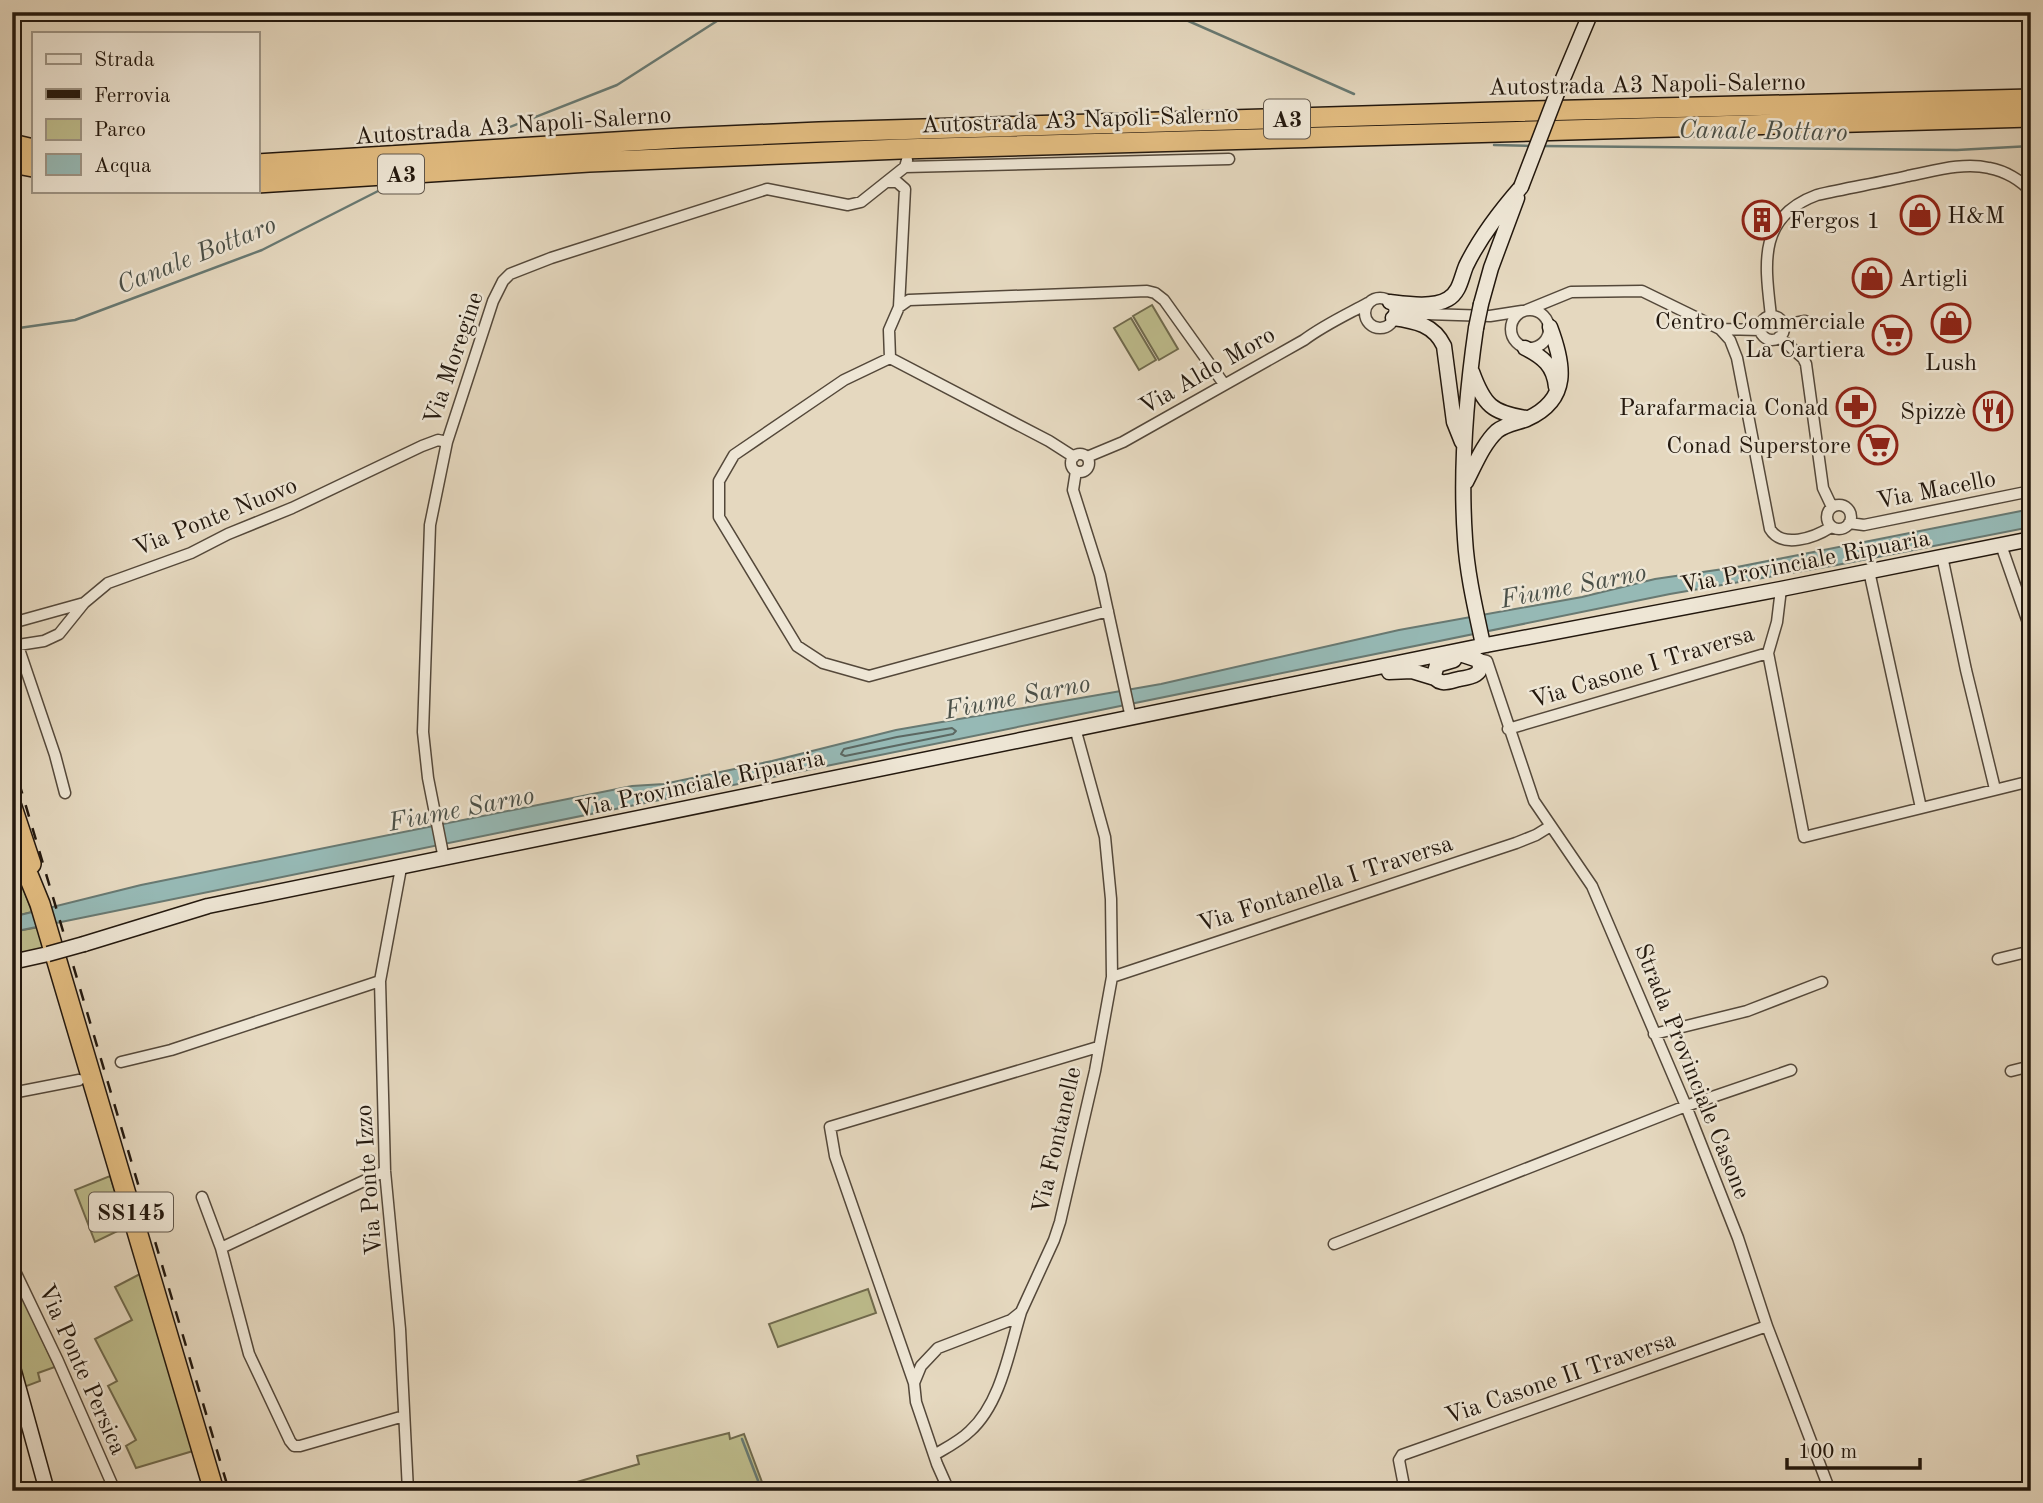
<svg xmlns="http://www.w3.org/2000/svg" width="2043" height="1503" font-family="'Old Standard TT',serif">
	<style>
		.green { fill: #bdbc8c; stroke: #706a4d; stroke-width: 2 }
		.water { fill: #96b9b5; stroke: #687972; stroke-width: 2 }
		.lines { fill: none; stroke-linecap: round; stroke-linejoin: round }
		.shore { stroke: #5c6862; stroke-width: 2 }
		.stream { stroke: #687972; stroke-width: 2.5 }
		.street-casing { stroke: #54483a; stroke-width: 13 }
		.secondary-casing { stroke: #23180e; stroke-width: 17 }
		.highway-casing { stroke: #23180e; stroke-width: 22 }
		.street { stroke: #eee6d5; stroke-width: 10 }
		.secondary { stroke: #eee6d5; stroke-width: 14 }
		.highway { stroke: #e2bc80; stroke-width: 19 }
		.rail { stroke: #23180e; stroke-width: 2.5; stroke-dasharray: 12 12; stroke-linecap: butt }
		.secondary-bridge-casing { stroke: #23180e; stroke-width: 17; stroke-linecap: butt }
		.secondary-bridge { stroke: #eee6d5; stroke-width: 14 }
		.labels { text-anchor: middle; stroke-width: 5; stroke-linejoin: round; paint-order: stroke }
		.shield { fill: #eee6d5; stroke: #60564a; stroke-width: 2 }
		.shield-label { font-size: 23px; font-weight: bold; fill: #23180e }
		.street-label { font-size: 24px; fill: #23180e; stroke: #eee6d5 }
		.poi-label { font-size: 24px; fill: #23180e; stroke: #eee6d5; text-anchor: end }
		.water-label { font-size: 26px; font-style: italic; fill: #4b5048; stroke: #eee6d5 }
	</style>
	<rect width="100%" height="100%" fill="#e5d8bf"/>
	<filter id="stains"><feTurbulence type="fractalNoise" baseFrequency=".00286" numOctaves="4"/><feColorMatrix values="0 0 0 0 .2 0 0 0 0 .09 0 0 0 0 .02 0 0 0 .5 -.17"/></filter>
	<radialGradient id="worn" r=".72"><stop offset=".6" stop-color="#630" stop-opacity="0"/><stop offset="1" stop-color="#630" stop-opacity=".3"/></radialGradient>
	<path class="green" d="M1152 305 1178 349 1159 360 1133 316Z
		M1131 318 1156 360 1139 370 1114 328Z
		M12 878 23 887 32 912 12 917Z
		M39 927 46 948 12 955V932Z
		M110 1176 126 1227 95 1242 75 1190Z
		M140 1274 193 1451 136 1468 126 1446 136 1440 108 1386 117 1381 95 1339 132 1320 115 1287Z
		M12 1275 55 1367 38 1373 40 1381 24 1387 12 1343Z
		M868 1289 876 1313 778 1347 769 1324Z
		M729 1433 730 1439 744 1434 765 1490 546 1491 639 1464 637 1456Z"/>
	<path class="water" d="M2031 509V527L1837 565 1670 594 12 932V917L141 885 632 786 664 784 772 761 896 730 1161 684 1399 630 1582 597 1655 579 1737 567Z"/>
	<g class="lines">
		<path class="shore" d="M952 728 956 731 953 734 845 756 841 754 844 749 897 737Z"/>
		<path class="stream" d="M1168 12 1354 94
			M492 134 617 85 731 12
			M1494 145 1531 146
			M1541 146 1957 150 2031 146
			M12 329 75 320 262 250 384 188
			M742 1439 762 1491"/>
		<defs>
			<path id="street" d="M905 167 1229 159
				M886 182H897L905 189 899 307 889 330 890 358
				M1365 313a15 15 0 1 1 30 0a15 15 0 1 1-30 0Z
				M899 307 909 300 1147 291 1155 293 1164 300 1224 384
				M1511 329a19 19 0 1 1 38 0a19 19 0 1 1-38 0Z
				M1527 310 1571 292 1642 291 1720 329 1730 340 1737 358 1770 529C1782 549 1814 538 1831 527
				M1394 313 1490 316 1522 311
				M1771 316C1765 264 1757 217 1817 195 1847 188 1878 183 1908 176 1934 171 1963 162 1989 168 2005 171 2021 180 2031 192
				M1760 328a12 12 0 1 1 24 0a12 12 0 1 1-24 0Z
				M1784 325 1805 321
				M1720 329 1761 330
				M1779 337 1803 358 1806 364 1823 488 1832 507
				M1071 463a9 9 0 1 1 18 0a9 9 0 1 1-18 0Z
				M1074 457 1049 441 890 358 844 380 734 455 719 481V517L797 646 823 663 869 676 1108 611
				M1087 457 1123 442 1304 340C1324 325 1346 315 1368 303
				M1076 471 1073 490 1100 575 1131 718
				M1827 517a12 12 0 1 1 24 0a12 12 0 1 1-24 0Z
				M1849 523 1864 525 2031 491
				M2001 545 2031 631
				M1942 556 1966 670 1995 789
				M1869 571 1921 808
				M12 623 84 603
				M12 646 44 641 59 634 84 603 108 583 191 553 228 534 292 508 422 446 438 440 447 442
				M18 646 55 755 65 793
				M1768 653 1804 837 2031 781
				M1476 658 1487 661 1534 801 1592 886 1686 1106 1738 1238 1767 1326 1830 1491
				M1508 729 1768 653 1777 622 1781 589
				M444 859 428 778 423 732 430 525 447 442 493 301 503 281 510 274 551 258 767 189 848 205 861 202 905 167 907 160
				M401 868 380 981 385 1171 400 1329 408 1491
				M1998 959 2031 951
				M1112 977 1516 843 1536 835 1549 827
				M1654 1034 1747 1011 1822 982
				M121 1062 171 1050 380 981
				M2011 1071 2031 1066
				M12 1093 79 1080
				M202 1197 221 1248 249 1354 290 1441 294 1446H300L404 1416
				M1334 1244 1686 1106 1791 1070
				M221 1248 385 1171
				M12 1265 58 1361 115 1491
				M914 1383 835 1156 830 1127 1098 1047
				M934 1455C946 1448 960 1441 970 1431 1001 1403 1009 1351 1021 1312
				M949 1491 937 1464 916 1402 914 1383 921 1366 938 1348 1011 1320 1021 1312 1054 1240 1060 1222 1095 1071 1112 977 1111 899 1105 837 1075 728
				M1405 1491 1399 1460 1402 1455 1767 1326"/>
			<path id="secondary" d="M1559 88 1591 12
				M1390 302C1407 304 1433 308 1448 299 1460 292 1461 278 1466 266 1480 237 1500 211 1521 187
				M1481 304 1491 268 1517 198
				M1393 318C1416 321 1434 325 1444 346L1454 422 1462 442
				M1476 328C1466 397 1460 469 1465 539 1467 573 1475 607 1482 640L1486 645
				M1525 348C1543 357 1554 366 1556 387
				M1472 372C1484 405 1492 413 1526 418
				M1466 482C1475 465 1483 444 1497 431 1506 424 1517 423 1527 419 1571 399 1564 364 1550 327
				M1454 660 1437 665 1434 675C1436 679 1437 681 1442 682 1447 683 1454 680 1459 679 1471 677 1485 675 1478 660L1457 653
				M1389 672 1412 671 1435 678
				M84 944 208 906 1486 645 1781 589 2031 539
				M12 962 48 954
				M12 1364 47 1491"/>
			<path id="highway" d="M12 144 33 149
				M12 163 33 167
				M257 164 680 138 819 132 1497 112 2031 99
				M257 183 589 162 901 149 2031 117
				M12 807 31 864
				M12 847 29 877 40 904 214 1491"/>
		</defs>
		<use href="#street" class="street-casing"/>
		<use href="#secondary" class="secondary-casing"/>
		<use href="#highway" class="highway-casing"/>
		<use href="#street" class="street"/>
		<use href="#secondary" class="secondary"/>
		<use href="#highway" class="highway"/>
		<path class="rail" d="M12 759 229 1491"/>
		<defs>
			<path id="secondary-bridge" d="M1521 187 1559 88
				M1476 328 1481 304
				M48 954 84 944"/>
		</defs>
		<use href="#secondary-bridge" class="secondary-bridge-casing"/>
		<use href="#secondary-bridge" class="secondary-bridge"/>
	</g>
	<defs>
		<symbol id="shop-ring" viewBox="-11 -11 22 22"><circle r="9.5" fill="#eee6d5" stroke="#8f2418" stroke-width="1.5"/><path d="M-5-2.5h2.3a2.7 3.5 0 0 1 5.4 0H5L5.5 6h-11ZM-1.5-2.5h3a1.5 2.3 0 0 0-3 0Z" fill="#8f2418"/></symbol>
		<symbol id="building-ring" viewBox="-11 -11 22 22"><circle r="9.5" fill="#eee6d5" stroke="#8f2418" stroke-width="1.5"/><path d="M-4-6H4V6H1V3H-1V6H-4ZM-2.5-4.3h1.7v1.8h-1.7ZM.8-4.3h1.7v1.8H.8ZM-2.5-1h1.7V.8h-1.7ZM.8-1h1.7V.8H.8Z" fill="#8f2418"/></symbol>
		<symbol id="supermarket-ring" viewBox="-11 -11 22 22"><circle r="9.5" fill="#eee6d5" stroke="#8f2418" stroke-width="1.5"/><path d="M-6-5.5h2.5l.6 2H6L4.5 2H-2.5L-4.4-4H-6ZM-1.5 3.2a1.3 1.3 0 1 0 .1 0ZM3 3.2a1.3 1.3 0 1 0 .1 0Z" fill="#8f2418"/></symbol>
		<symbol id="pharmacy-ring" viewBox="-11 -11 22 22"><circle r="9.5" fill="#eee6d5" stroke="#8f2418" stroke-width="1.5"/><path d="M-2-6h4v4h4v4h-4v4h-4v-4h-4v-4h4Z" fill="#8f2418"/></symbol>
		<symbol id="restaurant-ring" viewBox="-11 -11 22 22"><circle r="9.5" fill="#eee6d5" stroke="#8f2418" stroke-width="1.5"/><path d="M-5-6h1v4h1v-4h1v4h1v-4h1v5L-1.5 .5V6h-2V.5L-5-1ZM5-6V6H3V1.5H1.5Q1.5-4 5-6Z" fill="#8f2418"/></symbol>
	</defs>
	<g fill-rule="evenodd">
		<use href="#shop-ring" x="1898" y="193" width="44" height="44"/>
		<use href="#building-ring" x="1740" y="198" width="44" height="44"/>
		<use href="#shop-ring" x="1850" y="256" width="44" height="44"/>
		<use href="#shop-ring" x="1929" y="301" width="44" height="44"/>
		<use href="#supermarket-ring" x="1870" y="313" width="44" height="44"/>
		<use href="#pharmacy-ring" x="1834" y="385" width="44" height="44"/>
		<use href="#restaurant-ring" x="1971" y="389" width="44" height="44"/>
		<use href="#supermarket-ring" x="1856" y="423" width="44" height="44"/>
	</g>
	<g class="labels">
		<g class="shield">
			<rect x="1264" y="99.5" width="46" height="39" rx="5"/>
			<rect x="378" y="154.5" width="46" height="39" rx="5"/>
			<rect x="89" y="1192.5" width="84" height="39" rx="5"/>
		</g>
		<g class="shield-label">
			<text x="1287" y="127">A3</text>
			<text x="401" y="182">A3</text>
			<text x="131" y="1220">SS145</text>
		</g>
		<g class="street-label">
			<text transform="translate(1647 84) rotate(-1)" y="8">Autostrada A3 Napoli-Salerno</text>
			<text transform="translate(1080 119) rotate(-2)" y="8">Autostrada A3 Napoli-Salerno</text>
			<text transform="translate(513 125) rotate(-4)" y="8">Autostrada A3 Napoli-Salerno</text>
			<text transform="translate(453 358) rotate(-71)" y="8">Via Moregine</text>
			<text transform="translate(1207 370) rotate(-30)" y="8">Via Aldo Moro</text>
			<text transform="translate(1936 489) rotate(-11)" y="8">Via Macello</text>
			<text transform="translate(215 516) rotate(-22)" y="8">Via Ponte Nuovo</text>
			<text transform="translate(1805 561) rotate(-11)" y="8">Via Provinciale Ripuaria</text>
			<text transform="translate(1642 666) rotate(-17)" y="8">Via Casone I Traversa</text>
			<text transform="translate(700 783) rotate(-12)" y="8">Via Provinciale Ripuaria</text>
			<text transform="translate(1325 883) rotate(-18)" y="8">Via Fontanella I Traversa</text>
			<text transform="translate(1693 1071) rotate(68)" y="8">Strada Provinciale Casone</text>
			<text transform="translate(1056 1140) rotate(-77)" y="8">Via Fontanelle</text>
			<text transform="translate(368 1180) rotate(-94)" y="8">Via Ponte Izzo</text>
			<text transform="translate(83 1369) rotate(66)" y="8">Via Ponte Persica</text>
			<text transform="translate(1560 1377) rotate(-19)" y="8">Via Casone II Traversa</text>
		</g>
		<g class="poi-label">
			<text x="1947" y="223" text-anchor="start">H&amp;M</text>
			<text x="1789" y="228" text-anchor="start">Fergos 1</text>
			<text x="1899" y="286" text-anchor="start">Artigli</text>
			<text x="1865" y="329">Centro Commerciale<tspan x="1865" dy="28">La Cartiera</tspan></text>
			<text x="1951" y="370" text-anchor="middle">Lush</text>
			<text x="1829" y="415">Parafarmacia Conad</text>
			<text x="1966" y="419">Spizzè</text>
			<text x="1851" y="453">Conad Superstore</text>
		</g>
		<g class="water-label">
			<text transform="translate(1763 130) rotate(1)" y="9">Canale Bottaro</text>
			<text transform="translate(196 254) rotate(-22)" y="9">Canale Bottaro</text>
			<text transform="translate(1573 585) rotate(-11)" y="9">Fiume Sarno</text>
			<text transform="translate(1017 696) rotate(-11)" y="9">Fiume Sarno</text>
			<text transform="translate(461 808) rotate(-11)" y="9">Fiume Sarno</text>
		</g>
	</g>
	<rect width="2043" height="1503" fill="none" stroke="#e5d8bf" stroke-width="42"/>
	<rect x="14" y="14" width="2015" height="1475" fill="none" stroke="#23180e" stroke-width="3.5"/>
	<rect x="21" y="21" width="2001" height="1461" fill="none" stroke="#23180e" stroke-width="2"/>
	<rect x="32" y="32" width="228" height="161" fill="#eee6d5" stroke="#9d9485" stroke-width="2"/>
	<rect x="46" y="54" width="35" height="10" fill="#eee6d5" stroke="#9d9485" stroke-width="2"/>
	<text x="94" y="66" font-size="21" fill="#23180e">Strada</text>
	<rect x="46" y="89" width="35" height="10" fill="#23180e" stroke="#9d9485" stroke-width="2"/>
	<text x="94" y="102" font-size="21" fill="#23180e">Ferrovia</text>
	<rect x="46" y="119" width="35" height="21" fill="#bdbc8c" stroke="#9d9485" stroke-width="2"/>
	<text x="94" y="136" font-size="21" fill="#23180e">Parco</text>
	<rect x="46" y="154" width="35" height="21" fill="#96b9b5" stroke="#9d9485" stroke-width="2"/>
	<text x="94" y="172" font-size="21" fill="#23180e">Acqua</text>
	<path d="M1787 1458v10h133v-10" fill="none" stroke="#23180e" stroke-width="3.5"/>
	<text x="1798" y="1458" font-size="21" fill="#23180e" stroke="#eee6d5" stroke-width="5" paint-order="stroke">100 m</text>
	<rect width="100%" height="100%" filter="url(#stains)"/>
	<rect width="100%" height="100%" fill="url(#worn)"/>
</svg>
